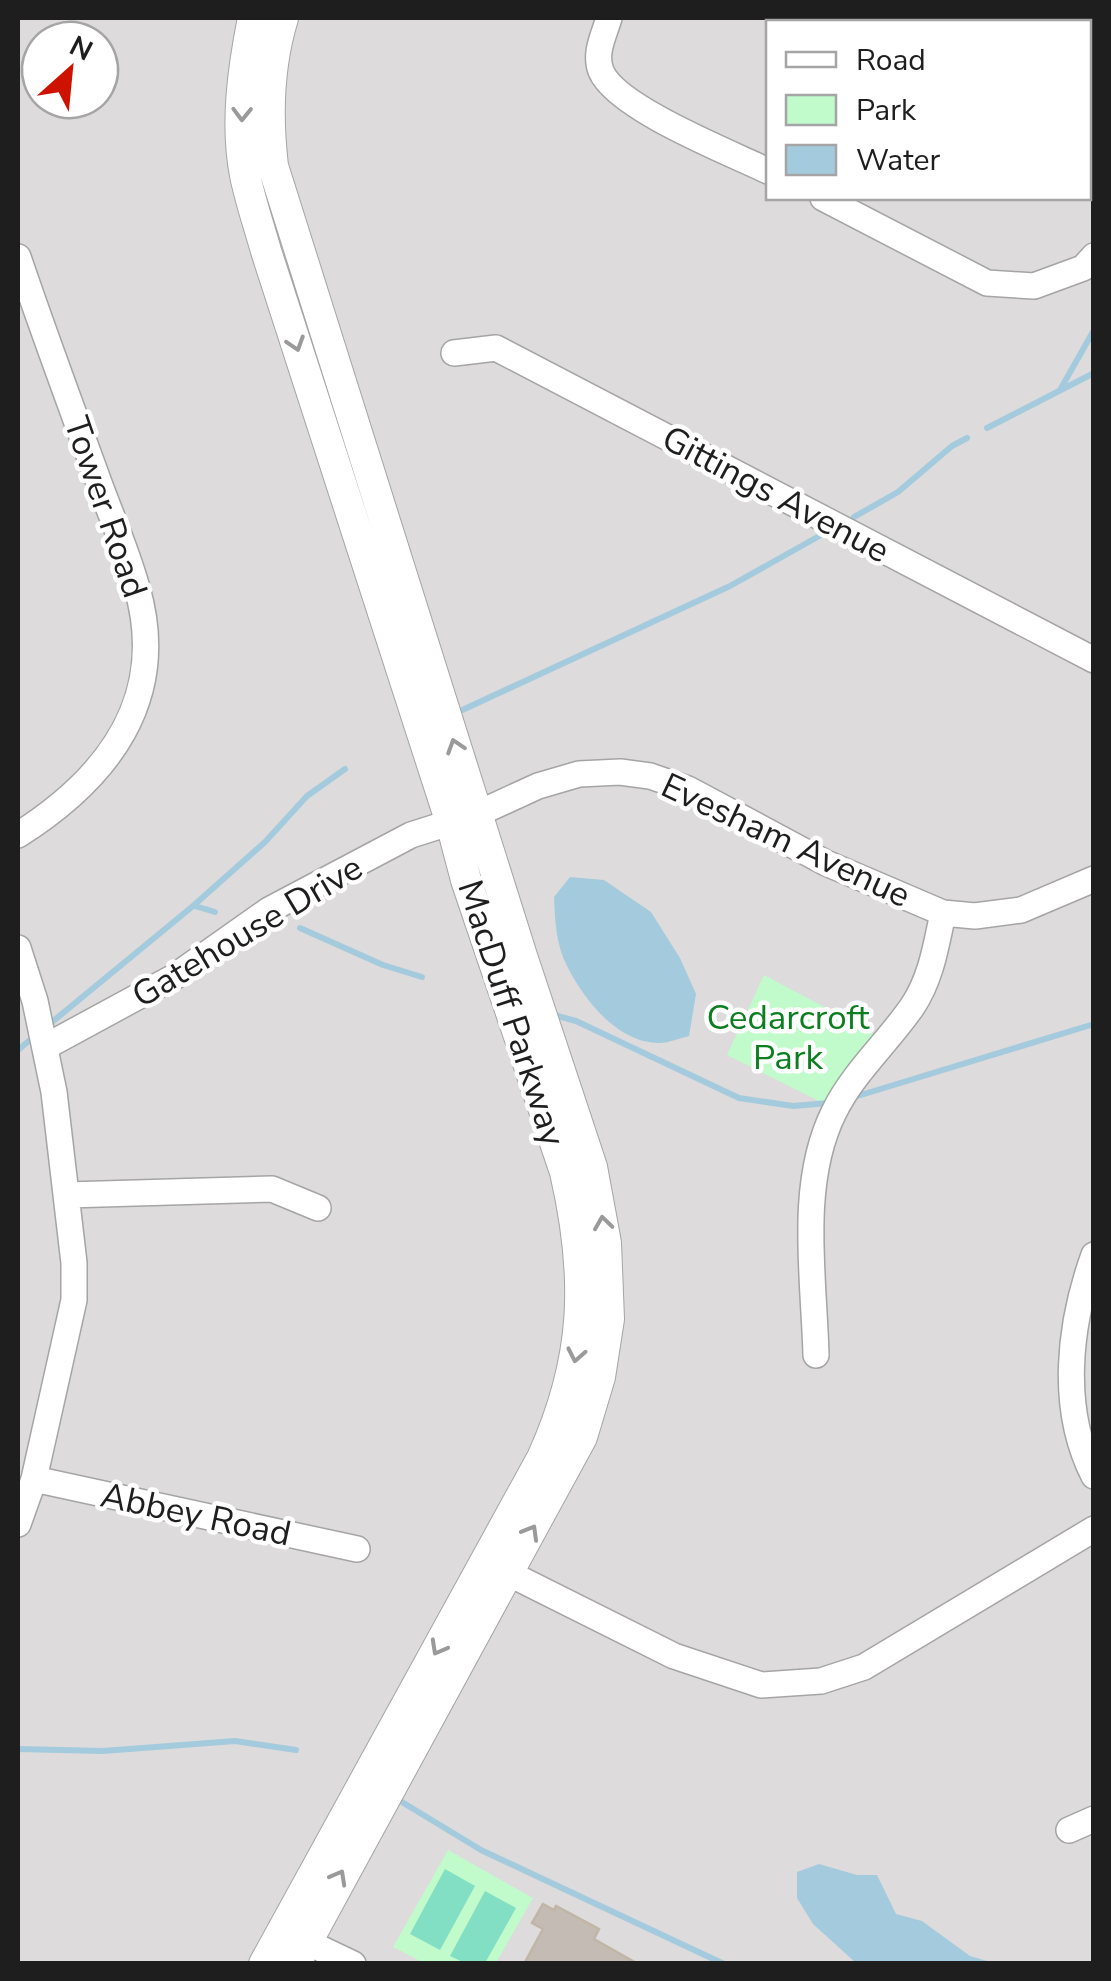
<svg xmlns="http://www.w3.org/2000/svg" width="1111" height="1981" font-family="'Nunito Sans',sans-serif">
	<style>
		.residential { fill: #dddbdb; fill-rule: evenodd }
		.park { fill: #c1facb }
		.pitch { fill: #82dfc3 }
		.water { fill: #a4cbdd }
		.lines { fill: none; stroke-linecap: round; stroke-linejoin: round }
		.stream { stroke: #a4cbdd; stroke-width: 6 }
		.building { fill: #c4bcb4; stroke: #c1b5a7; stroke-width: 2.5 }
		.minor-casing { stroke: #a5a5a5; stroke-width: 28 }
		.tertiary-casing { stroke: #a5a5a5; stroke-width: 32 }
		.minor { stroke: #fff; stroke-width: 25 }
		.tertiary { stroke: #fff; stroke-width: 30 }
		.oneway { stroke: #9a9a9a }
		.labels { text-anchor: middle; stroke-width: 9; stroke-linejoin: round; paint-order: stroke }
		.street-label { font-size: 35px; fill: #1e1e1e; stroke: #fff }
		.park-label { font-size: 35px; fill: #0b7e1f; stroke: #fff }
	</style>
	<rect width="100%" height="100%" fill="#efede4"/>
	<path class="residential" d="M18 18H1093V1963H18ZM768 22H1088V198H768ZM40 40H100V100H40Z"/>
	<path class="park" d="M764 975 881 1037 829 1106 727 1055Z
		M448 1850 533 1898 496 1963H424L393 1947Z"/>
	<path class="pitch" d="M445 1869 475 1886 440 1950 410 1934Z
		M485 1891 516 1908 485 1963H465L450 1956Z"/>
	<path class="water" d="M570 877 604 880 651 912 680 958 696 994 689 1036C680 1038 669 1043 659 1043 618 1043 584 1000 567 966 556 945 555 920 554 897Z
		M819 1864 857 1875H877L896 1914 922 1921 970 1956 994 1963H856L813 1924 797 1898V1872Z"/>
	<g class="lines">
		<path class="stream" d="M1060 390 1094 330
			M987 428 1094 373
			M854 517 898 492 952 446 967 438
			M458 712 730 586 821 535
			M195 906 215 912
			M300 928 383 965 422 977
			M554 1015 576 1021 739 1098 793 1106 829 1103
			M46 1027 193 906 265 842 307 796 345 769
			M18 1050 36 1035
			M851 1098 1094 1024
			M18 1749 103 1751 235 1741 296 1750
			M397 1799 481 1850 724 1964"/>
	</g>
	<path class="building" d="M543 1904 554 1910 556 1906 599 1929 594 1939 638 1964H524L543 1929 532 1923Z"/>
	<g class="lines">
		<defs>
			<path id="minor" d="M609 18C604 35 594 53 601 71 616 108 731 153 768 171
				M910 22 912 18
				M823 198 987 283 1034 286 1083 268 1094 256
				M18 257C43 331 71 406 98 480 111 516 127 551 137 588 169 699 108 778 18 835
				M454 353 496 348 1094 660
				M18 948 35 1001 54 1092 74 1263V1300L34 1479 18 1524
				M45 1047 174 977 269 910 411 835 477 814 538 786 579 774 620 772 650 776 688 789 826 863 943 913 975 916 1021 910 1094 879
				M67 1195 272 1189 318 1208
				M1094 1255C1069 1324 1059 1408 1094 1476
				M816 1355C814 1277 798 1184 834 1112 853 1073 887 1043 912 1007 931 979 936 946 943 913
				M34 1479 357 1549
				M490 1564 674 1656 761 1685 821 1681 864 1667 1094 1529
				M1069 1830 1094 1819
				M290 1934 353 1964"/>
			<path id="tertiary" d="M253 18C243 68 235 124 245 175 250 200 259 226 266 251L451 823 466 880 565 1172C589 1277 587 1359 542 1458L264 1964
				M283 18C268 67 267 115 273 166L522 956 592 1167 606 1243 609 1319 600 1377 582 1437 295 1964"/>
		</defs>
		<use href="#minor" class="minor-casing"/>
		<use href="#tertiary" class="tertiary-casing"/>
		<use href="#minor" class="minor"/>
		<use href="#tertiary" class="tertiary"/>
	</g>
	<defs><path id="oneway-chevron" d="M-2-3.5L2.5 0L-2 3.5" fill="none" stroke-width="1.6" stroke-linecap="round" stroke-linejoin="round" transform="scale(2.5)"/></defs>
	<g class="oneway">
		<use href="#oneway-chevron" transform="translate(242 114) rotate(91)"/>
		<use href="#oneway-chevron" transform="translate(296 344) rotate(72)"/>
		<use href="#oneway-chevron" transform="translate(455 746) rotate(-108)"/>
		<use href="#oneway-chevron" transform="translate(603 1223) rotate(-98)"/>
		<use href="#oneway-chevron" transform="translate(576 1355) rotate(101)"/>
		<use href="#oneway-chevron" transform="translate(531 1532) rotate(-60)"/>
		<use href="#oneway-chevron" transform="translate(438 1648) rotate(119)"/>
		<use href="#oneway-chevron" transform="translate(339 1877) rotate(-61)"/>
	</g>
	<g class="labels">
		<g class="street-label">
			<text transform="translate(776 494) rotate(28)" y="12">Gittings Avenue</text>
			<text transform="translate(106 507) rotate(71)" y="12">Tower Road</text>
			<text transform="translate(786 840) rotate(25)" y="12">Evesham Avenue</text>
			<text transform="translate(247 931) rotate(-31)" y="12">Gatehouse Drive</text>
			<text transform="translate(512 1013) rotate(72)" y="12">MacDuff Parkway</text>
			<text transform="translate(196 1514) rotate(12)" y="12">Abbey Road</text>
		</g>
		<g class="park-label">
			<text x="788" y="1029">Cedarcroft<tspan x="788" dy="40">Park</tspan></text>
		</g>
	</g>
	<rect width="1111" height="1981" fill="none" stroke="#1e1e1e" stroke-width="40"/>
	<rect x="766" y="20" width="325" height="180" fill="#ffffff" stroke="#a5a5a5" stroke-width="2.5"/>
	<rect x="786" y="52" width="50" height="15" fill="#ffffff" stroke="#a5a5a5" stroke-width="2.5"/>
	<text x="856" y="70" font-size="30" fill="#1e1e1e">Road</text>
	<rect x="786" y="95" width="50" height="30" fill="#c1facb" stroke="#a5a5a5" stroke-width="2.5"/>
	<text x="856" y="120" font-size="30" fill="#1e1e1e">Park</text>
	<rect x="786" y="145" width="50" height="30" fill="#a4cbdd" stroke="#a5a5a5" stroke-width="2.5"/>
	<text x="856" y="170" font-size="30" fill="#1e1e1e">Water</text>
	<g transform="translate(70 70) rotate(27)"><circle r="48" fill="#ffffff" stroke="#a5a5a5" stroke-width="2.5"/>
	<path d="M0-8L18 38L0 25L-18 38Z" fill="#cd1200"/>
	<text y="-15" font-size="28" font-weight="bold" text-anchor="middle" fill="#1e1e1e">N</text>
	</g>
</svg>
